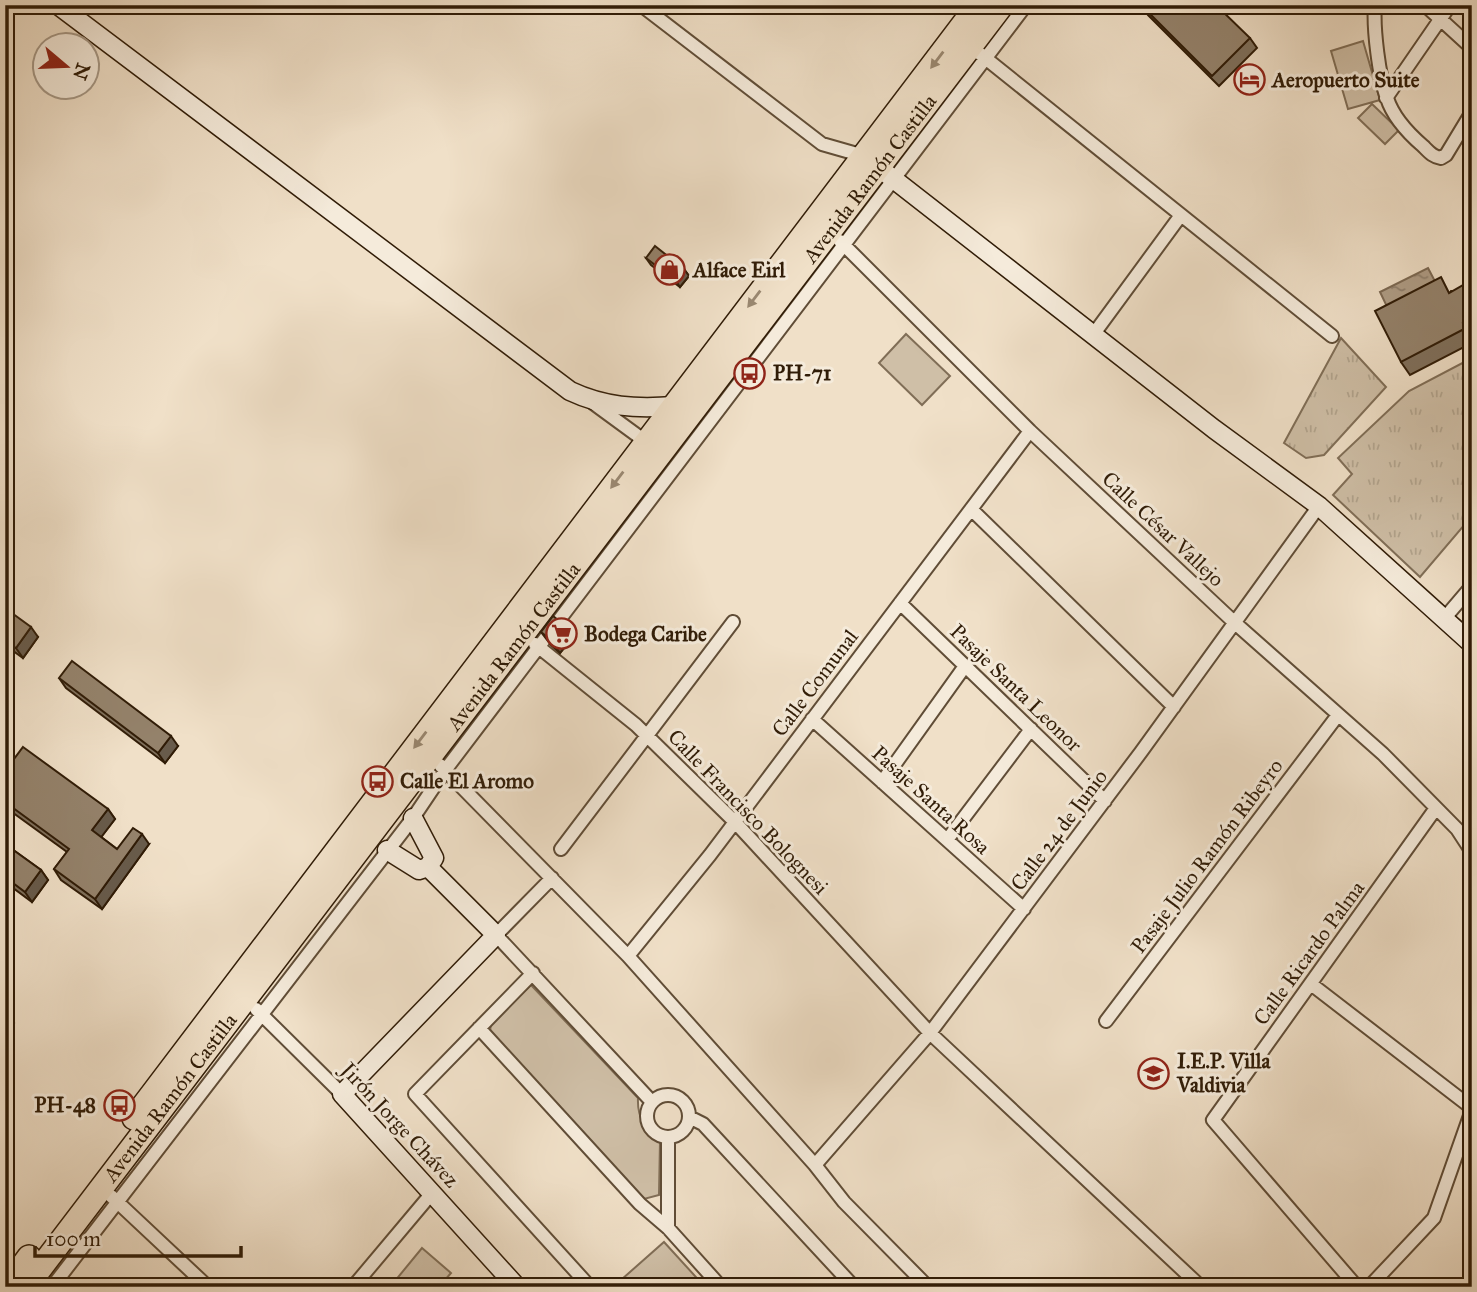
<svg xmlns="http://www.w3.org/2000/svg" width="1477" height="1292" font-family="'IM FELL Great Primer',serif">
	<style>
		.grass { fill: url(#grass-tufts); stroke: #806e57; stroke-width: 2 }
		.green { fill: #cfbfa7; stroke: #806e57; stroke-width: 2 }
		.water { fill: url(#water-ripples); stroke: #7c6953; stroke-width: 2 }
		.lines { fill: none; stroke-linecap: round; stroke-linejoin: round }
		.street-casing { stroke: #604d37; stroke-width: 16 }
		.secondary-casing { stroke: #301c07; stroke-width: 21 }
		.highway-casing { stroke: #301c07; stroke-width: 26 }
		.street { stroke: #f5ebdb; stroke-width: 12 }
		.secondary { stroke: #f5ebdb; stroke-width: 18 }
		.highway { stroke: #f0e0c8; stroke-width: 23 }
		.wall { fill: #7f705c; stroke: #301c07; stroke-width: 2 }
		.shaded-wall { fill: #685b4b; stroke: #301c07; stroke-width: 2 }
		.building { fill: #94826b; stroke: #301c07; stroke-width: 2 }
		.oneway { fill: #9a8871 }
		.labels { text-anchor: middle; stroke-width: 6; stroke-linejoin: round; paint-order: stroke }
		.poi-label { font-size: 21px; font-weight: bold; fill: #301c07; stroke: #f5ebdb; text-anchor: start }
		.street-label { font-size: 21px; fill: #301c07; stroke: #f5ebdb }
	</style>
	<defs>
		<pattern id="grass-tufts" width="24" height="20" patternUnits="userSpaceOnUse" patternTransform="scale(1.75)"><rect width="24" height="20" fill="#cfbfa7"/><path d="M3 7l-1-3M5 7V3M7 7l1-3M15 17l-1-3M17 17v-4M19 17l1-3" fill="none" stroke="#b2a48e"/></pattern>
		<pattern id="water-ripples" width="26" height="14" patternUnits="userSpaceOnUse" patternTransform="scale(1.75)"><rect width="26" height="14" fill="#af9d86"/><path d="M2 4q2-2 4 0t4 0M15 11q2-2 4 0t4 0" fill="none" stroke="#8f7f6c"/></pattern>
	</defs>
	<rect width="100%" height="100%" fill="#f0e0c8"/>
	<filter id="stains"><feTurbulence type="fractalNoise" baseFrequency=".00286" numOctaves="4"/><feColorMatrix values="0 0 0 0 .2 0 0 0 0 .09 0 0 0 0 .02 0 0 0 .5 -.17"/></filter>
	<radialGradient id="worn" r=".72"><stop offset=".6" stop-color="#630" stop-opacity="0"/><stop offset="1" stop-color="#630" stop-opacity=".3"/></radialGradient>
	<path class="grass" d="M1341 338 1386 387 1324 455 1306 458 1284 443Z
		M1472 358V516L1420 577 1333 495 1352 474 1338 458 1409 391Z"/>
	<path class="green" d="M1363 41 1380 100 1348 109 1331 51Z
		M1372 104 1399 130 1385 144 1358 118Z
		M906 334 950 376 922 405 879 363Z
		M531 985 638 1098C637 1118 645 1128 660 1141L659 1195 644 1199 490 1032 491 1023Z
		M664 1242 705 1287H613Z
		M422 1248 451 1273 439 1287H390Z"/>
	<path class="water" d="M1428 268 1439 289 1390 313 1380 292Z"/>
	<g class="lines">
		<defs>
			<path id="street" d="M641 5 822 144 864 156
				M1375 5C1373 28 1379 77 1387 98 1393 117 1409 134 1423 146 1429 152 1433 157 1441 158L1446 155 1472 112
				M1425 5 1472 48
				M979 53 1332 336
				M1386 98 1450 5
				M840 241 1030 431 1235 623 1383 754 1457 829 1472 852
				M1093 335 1181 215
				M593 403 649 444
				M971 509 1174 707
				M900 603 1105 801
				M1443 620 1472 586
				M535 644 636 725 735 822 930 1033 1201 1287
				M812 719 1024 909
				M440 765 628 956 815 1165 844 1202 928 1287
				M882 782 965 666
				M947 840 1031 729
				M561 849 733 622
				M552 878 496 935 652 1102
				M628 956 710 855 1030 431
				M533 973 415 1094 590 1287
				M1311 984 1472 1108
				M256 1009 342 1094
				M1106 1021 1338 715
				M479 1028 640 1204 668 1228 721 1287
				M647 1116a21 21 0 1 1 42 0a21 21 0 1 1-42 0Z
				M689 1117 703 1124 854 1287
				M668 1137V1228
				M815 1165 930 1033 1141 752 1319 506
				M111 1196 208 1287
				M52 1287 413 818 446 769 1026 5
				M353 1287 432 1193
				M1357 1287 1213 1120 1436 808
				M1369 1287 1434 1218 1472 1110"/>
			<path id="secondary" d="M58 5 570 391C604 407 636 409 674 406
				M869 160 1214 429 1319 506 1472 644
				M387 850 419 870 428 867 434 858 413 818
				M428 867 496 935 342 1094 517 1287"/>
			<g id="highway">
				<path d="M134 1118 978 5"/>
				<path d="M7 1287 29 1257"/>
				<path id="s1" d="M26 1287 1002 5"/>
			</g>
		</defs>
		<use href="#street" class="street-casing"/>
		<use href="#secondary" class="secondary-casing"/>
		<use href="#highway" class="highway-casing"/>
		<use href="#street" class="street"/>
		<use href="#secondary" class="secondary"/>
		<use href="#highway" class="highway"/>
	</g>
	<path class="wall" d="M1141 5 1250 38 1257 48 1219 86 1148 15Z
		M646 258 684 269 689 276 680 287 651 265Z
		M1451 291 1472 294V343L1410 375 1401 362Z
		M5 608 38 637 23 658 5 645Z
		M563 624 573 637 560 653 551 645 541 632Z
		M59 678 178 746 165 763 66 688Z
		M5 771 108 809 115 819 101 837 117 849 149 844 102 909 61 880 54 869 67 852 5 807Z
		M5 844 41 870 48 880 32 902 5 882Z"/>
	<path class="shaded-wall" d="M684 269 689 276 680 287 676 281Z
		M563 624 573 637 560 653 551 640Z
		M31 627 38 637 23 658 16 648Z
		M171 736 178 746 165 763 158 753Z
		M108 809 115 819 99 840 92 830Z
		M142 834 149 844 102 909 95 899Z
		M41 870 48 880 32 902 25 892Z
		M7 1013 14 1023 5 1033V1015Z"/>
	<path class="building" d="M1141 5H1216L1250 38 1212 76Z
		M655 246 684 269 676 281 646 258Z
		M1441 277 1449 293 1465 284 1472 298V318L1463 323 1466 328 1401 362 1375 311Z
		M5 608 31 627 16 648 5 641Z
		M553 616 563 624 551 640 541 632Z
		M72 661 171 736 158 753 59 678Z
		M23 747 108 809 92 830 117 849 133 828 142 834 95 899 54 869 69 849 5 802V771Z
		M5 844 41 870 25 892 5 877Z"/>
	<defs><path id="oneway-solid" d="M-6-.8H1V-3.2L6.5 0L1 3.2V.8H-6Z" transform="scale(1.75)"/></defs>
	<g class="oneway">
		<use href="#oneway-solid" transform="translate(937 60) rotate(127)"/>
		<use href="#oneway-solid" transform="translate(754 299) rotate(127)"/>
		<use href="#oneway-solid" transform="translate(617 480) rotate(127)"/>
		<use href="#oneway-solid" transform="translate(420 740) rotate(127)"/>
	</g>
	<defs>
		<symbol id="hotel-ring" viewBox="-11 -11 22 22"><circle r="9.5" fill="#f5ebdb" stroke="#8f2418" stroke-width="1.5"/><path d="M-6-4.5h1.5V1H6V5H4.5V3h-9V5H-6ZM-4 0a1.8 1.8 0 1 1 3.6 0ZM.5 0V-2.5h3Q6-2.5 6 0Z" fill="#8f2418"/></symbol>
		<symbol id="shop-ring" viewBox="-11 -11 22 22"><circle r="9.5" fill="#f5ebdb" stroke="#8f2418" stroke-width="1.5"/><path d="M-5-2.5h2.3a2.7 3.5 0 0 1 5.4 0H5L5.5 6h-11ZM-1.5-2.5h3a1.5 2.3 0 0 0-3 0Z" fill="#8f2418"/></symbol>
		<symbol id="bus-ring" viewBox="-11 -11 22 22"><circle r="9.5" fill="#f5ebdb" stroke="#8f2418" stroke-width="1.5"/><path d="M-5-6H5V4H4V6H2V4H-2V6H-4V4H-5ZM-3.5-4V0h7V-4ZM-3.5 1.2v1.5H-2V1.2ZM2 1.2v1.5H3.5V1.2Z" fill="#8f2418"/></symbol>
		<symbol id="supermarket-ring" viewBox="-11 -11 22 22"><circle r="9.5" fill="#f5ebdb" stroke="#8f2418" stroke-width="1.5"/><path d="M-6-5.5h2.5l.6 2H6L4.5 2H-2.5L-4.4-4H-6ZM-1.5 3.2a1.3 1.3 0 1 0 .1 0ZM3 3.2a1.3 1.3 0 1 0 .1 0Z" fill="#8f2418"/></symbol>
		<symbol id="school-ring" viewBox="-11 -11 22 22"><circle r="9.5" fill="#f5ebdb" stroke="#8f2418" stroke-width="1.5"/><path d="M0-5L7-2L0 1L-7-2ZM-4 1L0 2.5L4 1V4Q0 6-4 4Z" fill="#8f2418"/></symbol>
	</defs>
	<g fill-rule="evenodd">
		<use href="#hotel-ring" x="1232" y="62" width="35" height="35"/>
		<use href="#shop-ring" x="652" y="252" width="35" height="35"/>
		<use href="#bus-ring" x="732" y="356" width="35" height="35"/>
		<use href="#supermarket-ring" x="544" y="616" width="35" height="35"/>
		<use href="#bus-ring" x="360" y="764" width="35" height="35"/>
		<use href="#school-ring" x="1136" y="1056" width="35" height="35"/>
		<use href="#bus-ring" x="102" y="1088" width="35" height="35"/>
	</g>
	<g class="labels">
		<g class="poi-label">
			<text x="1272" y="87">Aeropuerto Suite</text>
			<text x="693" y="277">Alface Eirl</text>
			<text x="773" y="380">PH-71</text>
			<text x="584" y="641">Bodega Caribe</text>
			<text x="400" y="788">Calle El Aromo</text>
			<text x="1177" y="1068">I.E.P. Villa<tspan x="1177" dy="24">Valdivia</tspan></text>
			<text x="96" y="1112" text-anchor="end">PH-48</text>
		</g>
		<g class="street-label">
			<text dy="7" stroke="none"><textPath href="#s1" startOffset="1393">Avenida Ramón Castilla</textPath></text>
			<text transform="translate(1163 529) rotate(43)" y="7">Calle César Vallejo</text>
			<text dy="7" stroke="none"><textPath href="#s1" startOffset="805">Avenida Ramón Castilla</textPath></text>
			<text transform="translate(815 683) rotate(-53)" y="7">Calle Comunal</text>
			<text transform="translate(1016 688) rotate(44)" y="7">Pasaje Santa Leonor</text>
			<text transform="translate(931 800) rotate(42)" y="7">Pasaje Santa Rosa</text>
			<text transform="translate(748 812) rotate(46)" y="7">Calle Francisco Bolognesi</text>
			<text transform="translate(1059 830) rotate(-53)" y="7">Calle 24 de Junio</text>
			<text transform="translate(1207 856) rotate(-53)" y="7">Pasaje Julio Ramón Ribeyro</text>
			<text transform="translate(1309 953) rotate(-54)" y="7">Calle Ricardo Palma</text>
			<text dy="7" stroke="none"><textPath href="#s1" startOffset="238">Avenida Ramón Castilla</textPath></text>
			<text transform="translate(400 1125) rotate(47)" y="7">Jirón Jorge Chávez</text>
		</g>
	</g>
	<rect width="1477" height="1292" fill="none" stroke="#f0e0c8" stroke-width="28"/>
	<rect x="7" y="7" width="1463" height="1278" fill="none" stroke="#301c07" stroke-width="3.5"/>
	<rect x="14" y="14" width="1449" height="1264" fill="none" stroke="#301c07" stroke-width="2"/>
	<g transform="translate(66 66) rotate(109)"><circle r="33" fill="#f5ebdb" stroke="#a69886" stroke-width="2"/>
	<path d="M0-5L12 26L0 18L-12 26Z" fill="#8f2418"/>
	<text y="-10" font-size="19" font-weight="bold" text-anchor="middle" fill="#301c07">N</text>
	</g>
	<path d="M35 1246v10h206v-10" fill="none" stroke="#301c07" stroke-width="3.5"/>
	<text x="46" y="1246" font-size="21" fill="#301c07" stroke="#f5ebdb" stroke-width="5" paint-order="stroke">100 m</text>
	<rect width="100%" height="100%" filter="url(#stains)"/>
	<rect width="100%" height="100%" fill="url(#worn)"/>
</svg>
